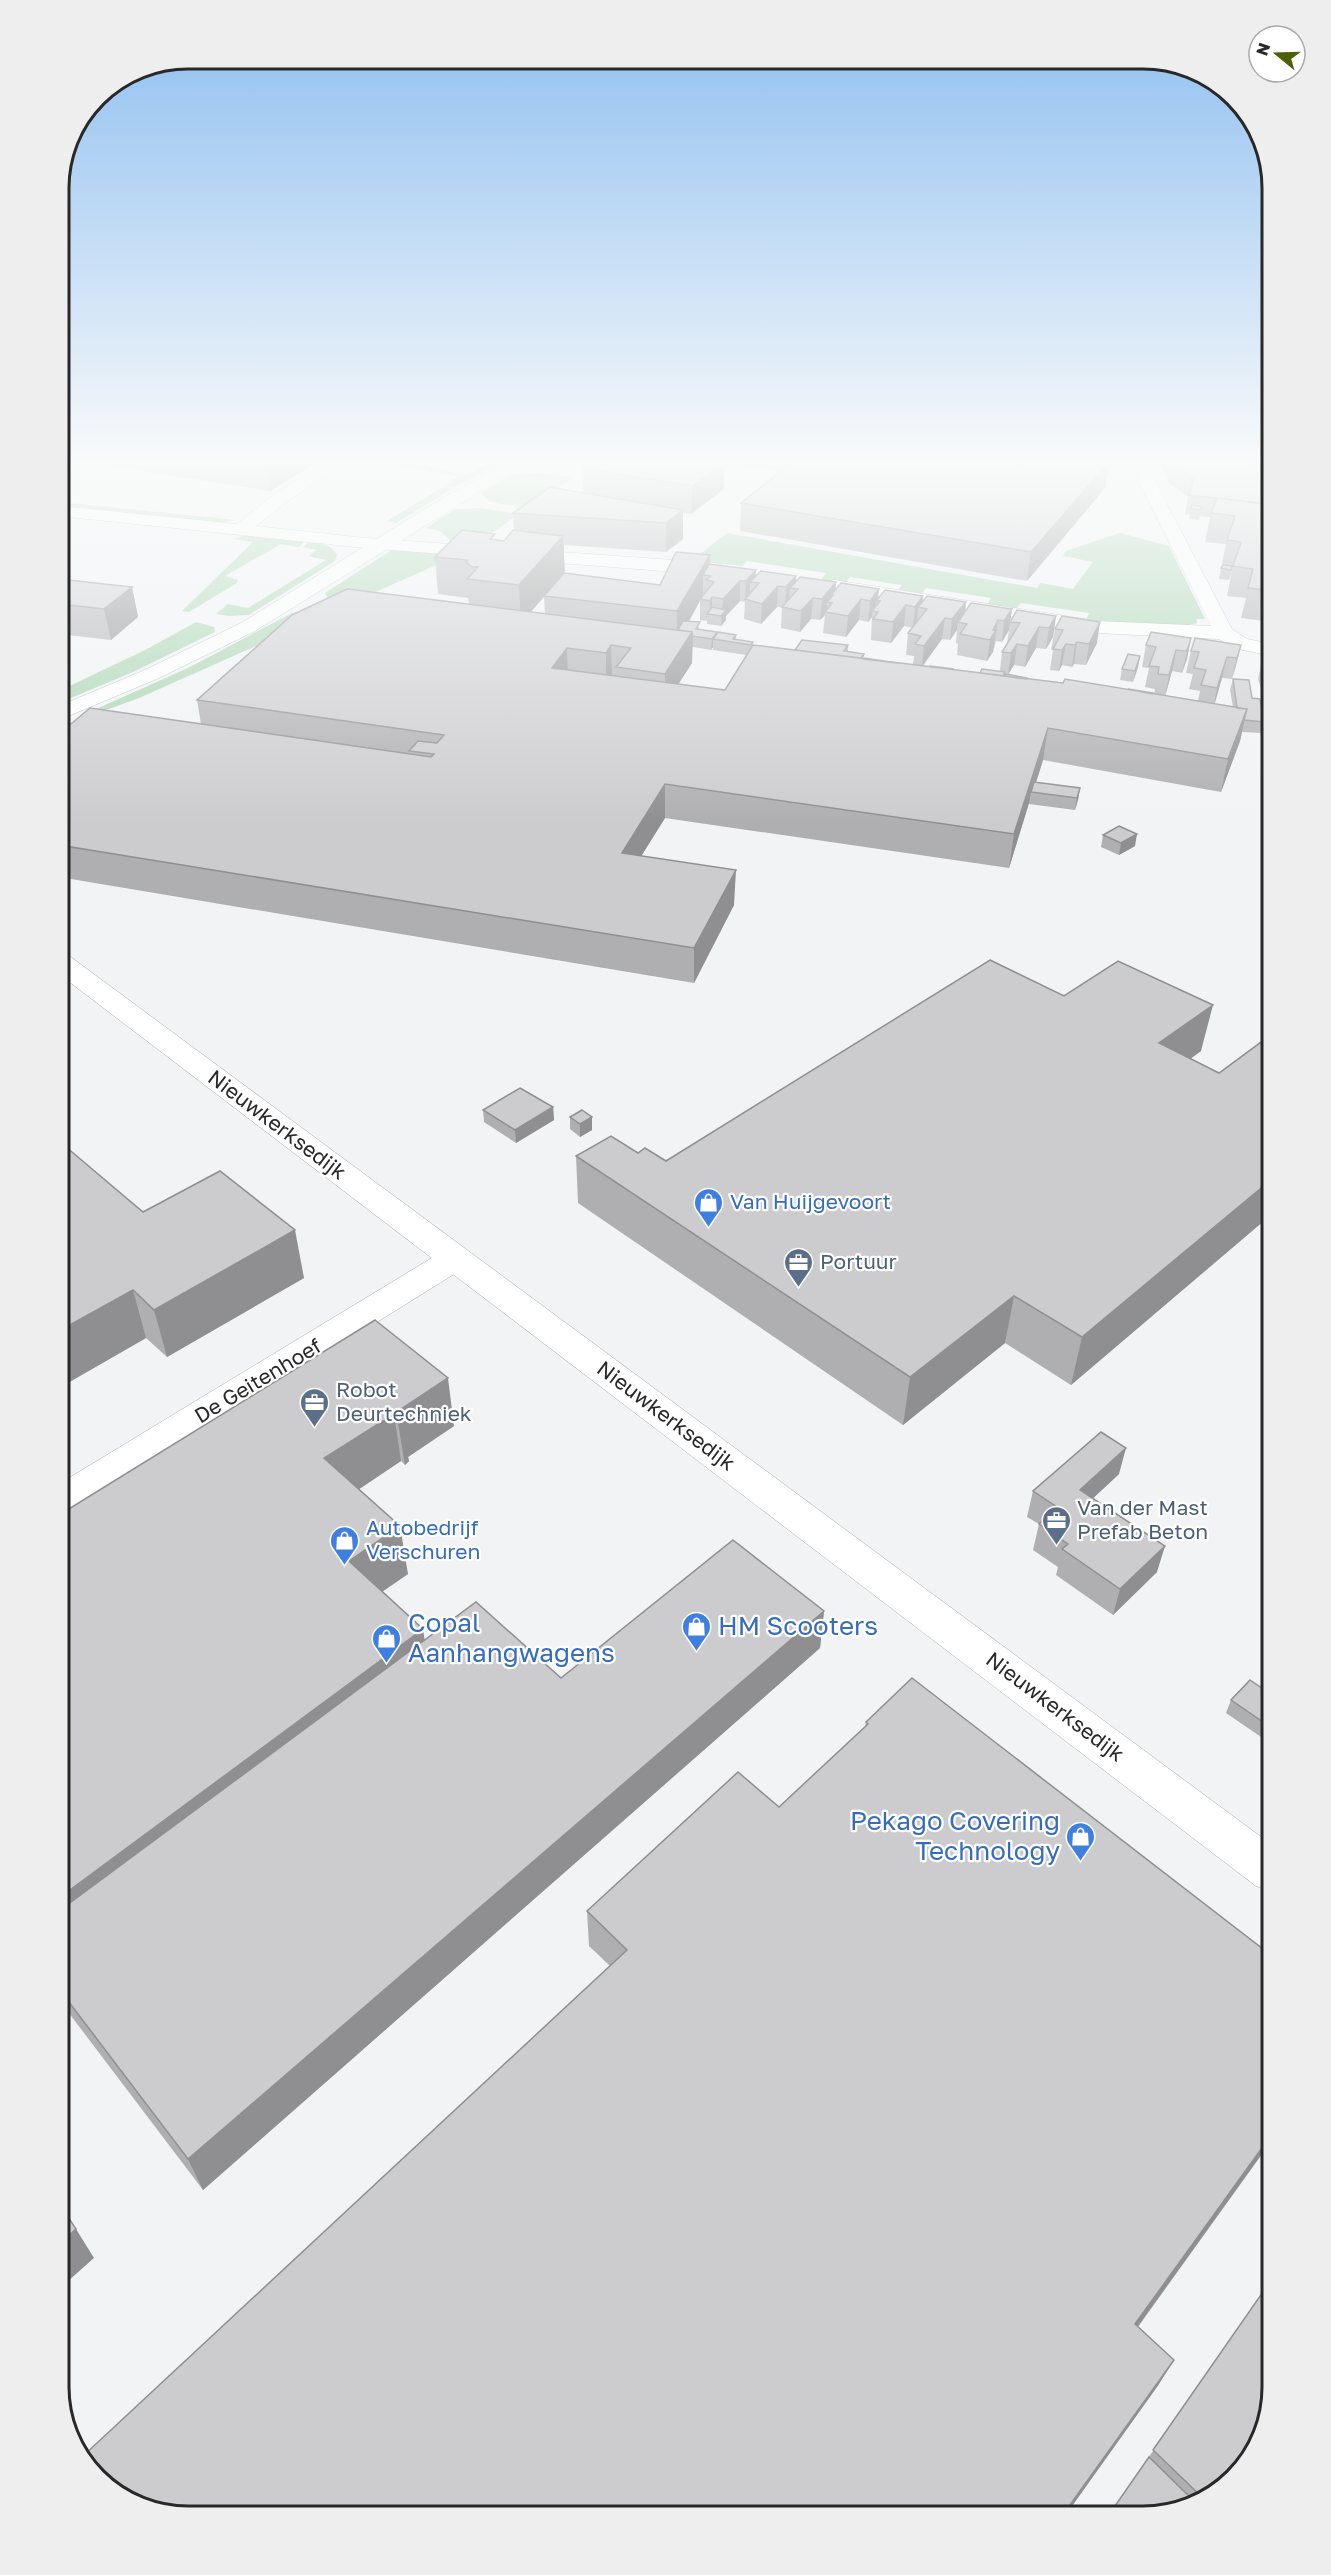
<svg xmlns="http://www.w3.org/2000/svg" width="1331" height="2575" font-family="'Golos Text',sans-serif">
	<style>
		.green { fill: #a7d4b0 }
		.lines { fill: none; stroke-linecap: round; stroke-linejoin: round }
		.street-casing { stroke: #a9aaac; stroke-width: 1 }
		.secondary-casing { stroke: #a9aaac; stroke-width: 1 }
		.street { fill: #fff; fill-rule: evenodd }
		.secondary { fill: #fff; fill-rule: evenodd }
		.wall { fill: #afafb2; fill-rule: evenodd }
		.shaded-wall { fill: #8f8f91 }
		.building { fill: #cccccf; stroke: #8f8f91; stroke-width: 1.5 }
		.labels { text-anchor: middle; stroke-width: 4.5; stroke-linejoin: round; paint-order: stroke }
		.street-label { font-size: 21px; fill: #282829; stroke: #fff }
		.shop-label { font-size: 21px; fill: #366cbe; stroke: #fff; text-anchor: start }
		.service-label { font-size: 21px; fill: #4e5e75; stroke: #fff; text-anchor: start }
		.near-shop-label { font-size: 26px; fill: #366cbe; stroke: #fff; text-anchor: start }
		.rim { fill: none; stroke: #282829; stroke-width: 3 }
	</style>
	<rect width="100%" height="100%" fill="#f2f3f5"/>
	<path class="green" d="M385 464H422L464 476 489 464H499L455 487 445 486 459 476Z
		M543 473 573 478 528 508 490 502 481 493 513 474Z
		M443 487 452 489 396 523 387 521Z
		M59 502 236 520 216 523 59 507Z
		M482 508 519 514 474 545 453 543 440 531 426 528 455 509Z
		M727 533 1037 588 1040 583 1073 589 1093 562 1063 556 1066 551 1120 533 1169 546 1205 619H1196L1197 623 1184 626 1086 621 1089 613 1021 603 1016 609 987 605 991 598 926 588 921 595 897 592 902 585 850 577 844 584 821 580 826 573 747 561 742 566 704 562 699 555Z
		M247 535 306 540 299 547 281 544 225 576 238 580 237 583 189 612 182 611 253 542 232 539Z
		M310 541C321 543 332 545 337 555L335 561 249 615 229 616 216 614 228 604 248 608 326 560 308 556 317 550 303 547Z
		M392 550H425L461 554 344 606 331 604 325 593Z
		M306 612 326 615 139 698 95 714 94 710 190 667 292 613Z
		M196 622 214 627 215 632 133 672 59 703V691L145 650Z"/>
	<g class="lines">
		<defs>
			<path id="street" d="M324 464H343L288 501 256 526 365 538 715 563 722 565 724 569 722 573 715 575 365 548 59 516V506L237 524 276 493Z
				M1130 464H1146L1232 629 1247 639 1272 644V656L1234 648 1219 639 1097 633 834 592 827 590 824 586 827 582 834 580 1097 621 1211 626Z
				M456 1247 467 1250 472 1258 467 1266 72 1512 59 1516V1484L445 1250Z"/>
			<path id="secondary" d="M506 464H525L255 631 159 678 59 720V706L145 670 241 623 446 496Z
				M59 953 68 955 1272 1845V1891L1256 1886 59 974Z"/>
		</defs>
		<use href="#street" class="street-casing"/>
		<use href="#secondary" class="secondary-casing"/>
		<use href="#street" class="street"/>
		<use href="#secondary" class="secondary"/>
	</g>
	<path class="wall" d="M99 464H98H314L270 491Z
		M728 464H1109L1105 488 1027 581 740 531 741 503 780 471Z
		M1159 464H1252L1253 465 1272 467V622L1241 618 1246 598 1227 596 1232 571 1229 580 1219 579 1226 544 1205 542 1210 517 1200 516 1199 520 1189 519 1190 514H1185L1188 497 1170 484Z
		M582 468 724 489 691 514 683 513V539L666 552 564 545V573L660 585 710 555 709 564 756 570V576L796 581 835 589 879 597 923 596 922 602H966L965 613 1012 609 1010 621 1056 616 1053 637 1046 649 1036 648 1025 667 1014 665 1008 674 1027 679 1154 694 1155 689 1145 687 1149 668 1142 667 1146 645 1191 638 1187 659 1182 673 1172 671 1165 696 1198 701 1200 691 1189 689 1193 674 1186 673 1191 651 1241 645 1232 679 1222 678 1214 704 1233 707 1230 690 1233 679 1252 698 1264 722 1261 733 1242 732 1240 741 1221 792 1043 760 1036 782 1080 788 1078 800 1075 810 1029 804V803L1009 868 665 818 641 856 734 905 694 983 59 877V734L201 724 197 700 469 604 468 598 438 594 435 557 496 540 504 541 514 530 513 513 583 493ZM544 596 545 614 530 612ZM700 601V620L707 621V624L721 626 726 620V616L740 601 745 602 744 619 761 624 777 607H782L781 628 800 632 811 619 820 620 825 615 823 633 846 637 859 620 868 622 872 617 871 640 891 643 904 626 913 628 908 633 906 655 914 656 913 665 864 658V654L848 651V645L795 650 753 645 736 639V635L717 634 700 629 689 621ZM957 630 956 643 958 644 957 655 987 661 993 652 996 641 1002 642 1009 630 1007 643 1002 652 1000 671 980 673 922 666 942 639 950 640ZM693 647 711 650 713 647V650L746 655 725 690 678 684 692 663V648Z
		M59 579 132 587 138 617 111 640 59 634Z
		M1062 616 1097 643 1086 665 1074 664 1072 667 1062 665 1059 671 1050 670 1053 650H1051L1055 629Z
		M1265 648H1272V765L1266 747 1272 722 1258 679Z
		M1140 656 1138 667 1133 682 1120 680 1122 669Z
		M1103 835 1135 846 1119 855 1101 847Z
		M1064 996 1201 1051 1190 1059 1219 1073 1272 1034V1214L1071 1385 1005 1343 903 1425 578 1203 576 1156 638 1153 666 1161Z
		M553 1107 554 1120 516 1143 484 1122 483 1110Z
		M570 1117 592 1130 580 1137 570 1129Z
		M143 1212 304 1278 167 1357 146 1338 59 1388Z
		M1272 1294V1324L1265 1319Z
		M375 1320 454 1426 408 1457 409 1461 405 1465 401 1461 359 1489 408 1574 382 1592 424 1640 561 1678 824 1611 820 1648 203 2190 59 2000V1515Z
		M1119 1474 1093 1498 1157 1572 1113 1615 1056 1575 1058 1567 1033 1550 1039 1524 1027 1517 1033 1491Z
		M1250 1680 1272 1730 1264 1739 1226 1713 1231 1700Z
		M866 1722 1272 1956V2140L1138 2327 1174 2360 1157 2387 610 1966 589 1946 587 1911 779 1807 865 1727Z
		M1272 2279 1250 2459 1192 2507 1108 2516Z"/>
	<path class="shaded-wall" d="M266 464H314L270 491Z
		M721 464H724V489L691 514 692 486Z
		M1107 464H1109L1105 488 1027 581 1031 552Z
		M683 510V539L666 552V523Z
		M563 536 565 573 521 623 519 585Z
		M710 555 709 576 703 575V595L682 634H677V611Z
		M756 570V583L750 582V597L745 599 746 581Z
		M796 576V589L790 588 789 603 785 608 786 587Z
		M740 581V601L726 616V620L721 626 723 599Z
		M836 582 835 603 833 595H831L830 603 827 602V613L825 612V615L820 620 822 599Z
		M778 586 777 607 761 624 762 604Z
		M132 587 138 617 111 640 104 609Z
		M879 589 878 601H876L875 612 872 611V617L868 622 870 601Z
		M923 596 922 608 918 607 917 622 913 628 915 607Z
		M712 597V614H709L710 601Z
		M813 598 811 619 800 632 801 611Z
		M861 599 859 620 846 637 848 616Z
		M966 602 964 623 958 622 957 630 950 640 952 619Z
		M906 605 904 626 891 643 893 622Z
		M1012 609 1009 630 1002 642 1004 621Z
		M1056 616 1053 637 1046 649 1049 628Z
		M945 618 942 639 922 667 924 646Z
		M998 620 993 652 987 661 990 640 993 630Z
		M1100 622 1097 643 1086 665 1089 644Z
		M1039 627 1036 648 1025 667 1028 646Z
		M692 632 693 636 692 663 665 705V674Z
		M717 632V640L713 639V647L711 650 712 639Z
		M1191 638 1187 659 1182 673 1187 651Z
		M1077 642 1074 664 1072 667 1075 645Z
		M1017 644 1014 665 1008 675 1011 653Z
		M1066 644 1062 665 1059 671 1062 650Z
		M611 645 612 676 606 684V653Z
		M1241 645 1236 666 1232 679 1237 658Z
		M567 648 568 679 552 668Z
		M1176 650 1172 671 1165 697 1169 675Z
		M1140 656 1138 667 1133 682 1135 671Z
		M1227 657 1222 678 1213 710 1217 688Z
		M1247 709 1240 741 1221 792 1228 759Z
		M1048 728 1043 760 1033 792H1031L1029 803 1009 868 1014 834Z
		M665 784V818L622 887V853Z
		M1080 788 1078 800 1075 810 1077 798Z
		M1137 834 1135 846 1119 855 1121 843Z
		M736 870 734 905 694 983V948Z
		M1213 1005 1201 1051 1149 1089 1159 1043Z
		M553 1107 554 1120 516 1143 515 1130Z
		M592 1117V1130L580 1137V1124Z
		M1272 1179V1214L1071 1385 1082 1337Z
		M295 1230 304 1278 167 1357 154 1310Z
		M133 1290 146 1338 59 1388V1331Z
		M1014 1296 1005 1343 903 1425 910 1377Z
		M448 1378 454 1426 408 1457 409 1461 405 1465 397 1417 398 1411Z
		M394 1414 401 1461 334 1506 324 1458Z
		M1126 1448 1119 1474 1074 1516 1080 1490Z
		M400 1526 408 1574 358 1608 349 1561Z
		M1165 1546 1157 1572 1113 1615 1120 1589Z
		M824 1611 820 1648 203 2190 188 2159Z
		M423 1629 430 1676 59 1958V1898Z
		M1272 1723V1730L1264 1739 1269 1726Z
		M1272 2134V2140L1120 2351 1135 2324Z
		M76 2229 94 2258 59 2289V2244Z
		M1174 2360 1157 2387 1065 2516H1062Z"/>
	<path class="building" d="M591 464H721L692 486 582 468Z
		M790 464H1107L1031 552 741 503Z
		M1173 464H1252L1253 465 1272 467V504L1189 495 1194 479 1174 465Z
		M550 487 683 510 666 523 513 513Z
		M1217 498 1272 505V591L1248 588 1253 569 1233 566 1241 542 1227 540 1235 516 1211 513Z
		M1192 505 1202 507 1201 510 1191 509Z
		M462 530 495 534 490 539 504 541 513 530 563 536 519 585 467 579 478 567H472L466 562 468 560 435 557Z
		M676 552 710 555 677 611 544 596 564 573 660 585Z
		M709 564 756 570 746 581H740L723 599 712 597 710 601 700 599 714 582 706 580 711 576 703 575Z
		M1223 565 1232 566 1231 570 1221 568Z
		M761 571 796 576 786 587 778 586 762 604 745 599 759 583 750 582Z
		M800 577 836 582 822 599 813 598 801 611 782 607 798 589 790 588Z
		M59 579 132 587 104 609 59 604Z
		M841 583 879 589 870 601 861 599 848 616 825 612 832 603 827 602 833 595H831Z
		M347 589 692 632 665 674 616 667 631 648 611 645 606 653 567 648 552 668 725 690 753 645 1063 683 1065 679 1247 709 1228 759 1048 728 1014 834 665 784 622 853 736 870 694 948 59 845V824L64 819H59V734L90 708 431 757 434 754 409 751 418 741 437 743 444 735 197 700 292 615Z
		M885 590 923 596 915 607 906 605 893 622 873 619 878 612 872 611 880 601H876Z
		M927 596 966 602 952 619 945 618 924 646 915 644 921 636 908 633 927 609 918 607Z
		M971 603 1012 609 1004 621 998 620 993 630H996L990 640 960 634 967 624 958 622Z
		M712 607 726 610 721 616 707 614Z
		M1017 610 1056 616 1049 628 1039 627 1028 646 1017 644 1011 653 1002 652 1020 623 1010 622Z
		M1062 616 1100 622 1089 644 1077 642 1075 645 1066 644 1062 650 1053 649 1063 630 1055 629Z
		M683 621 700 622 696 629 717 632 712 639 693 636 692 638V632L678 630Z
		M718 632 736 635 733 639 753 642 751 645 713 639Z
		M1151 632 1191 638 1187 651 1176 650 1169 675 1158 674 1159 667 1149 666 1156 647 1146 645Z
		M1195 638 1241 645 1237 658 1227 657 1217 688 1201 685 1206 670 1194 668 1199 652 1191 651Z
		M802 640 848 645 844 651 864 654 861 658 795 650Z
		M1265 648H1272V669Z
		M1128 654 1140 656 1135 671 1122 669Z
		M864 658 897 663 863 659Z
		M930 666 954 669 930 667Z
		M982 669 1005 672 1003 676 980 673Z
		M1006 674 1027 678 1026 679 1004 676Z
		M1233 679 1249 680 1252 698 1260 699 1264 722 1244 720 1247 709 1237 708Z
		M1128 689 1153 693 1152 694Z
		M1034 782 1080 788 1077 798 1031 792Z
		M1119 826 1137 834 1121 843 1103 835Z
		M990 960 1064 996 1118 961 1213 1005 1159 1043 1219 1073 1272 1034V1179L1082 1337 1014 1296 910 1377 576 1156 611 1136 638 1153 645 1148 666 1161Z
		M520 1088 553 1107 515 1130 483 1110Z
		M582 1110 592 1117 580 1124 570 1117Z
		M59 1141 143 1212 220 1171 295 1230 154 1310 133 1290 59 1331Z
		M375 1320 448 1378 398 1411 402 1414 397 1417 394 1414 324 1458 400 1526 349 1561 423 1629 59 1898V1515Z
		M1101 1432 1126 1448 1080 1490 1165 1546 1120 1589 1062 1549 1068 1544 1039 1524 1057 1507 1033 1491Z
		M733 1540 824 1611 188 2159 59 1989V1911L476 1602 561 1678Z
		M912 1678 1272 1956V2134L1135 2324 1174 2360 1062 2516H180L110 2490 83 2456 627 1950 587 1911 738 1772 779 1807 868 1724 866 1722Z
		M1250 1680 1272 1695V1723L1269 1726 1231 1700Z
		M59 2203 76 2229 59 2244Z
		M1272 2279V2387L1250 2459 1203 2498 1153 2450Z
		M1149 2457 1196 2503 1192 2507 1143 2517 1108 2516Z"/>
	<linearGradient id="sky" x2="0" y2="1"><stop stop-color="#8bbdf0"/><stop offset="0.56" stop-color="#f9fafa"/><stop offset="1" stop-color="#f9fafa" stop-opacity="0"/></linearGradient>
	<rect width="1331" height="824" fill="url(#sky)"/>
	<defs>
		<symbol id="shop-pin" viewBox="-11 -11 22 30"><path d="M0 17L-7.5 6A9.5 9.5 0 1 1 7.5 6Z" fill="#3f7fe0" stroke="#fff"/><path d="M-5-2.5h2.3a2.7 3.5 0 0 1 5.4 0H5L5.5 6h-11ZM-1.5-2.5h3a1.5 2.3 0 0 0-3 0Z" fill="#fff"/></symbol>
		<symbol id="office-pin" viewBox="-11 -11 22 30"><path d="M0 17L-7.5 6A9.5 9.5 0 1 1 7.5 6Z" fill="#5c6f8a" stroke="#fff"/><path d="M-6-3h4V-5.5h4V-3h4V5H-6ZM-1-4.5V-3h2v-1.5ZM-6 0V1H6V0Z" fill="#fff"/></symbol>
	</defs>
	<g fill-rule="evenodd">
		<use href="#shop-pin" x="692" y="1186" width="33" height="45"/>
		<use href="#office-pin" x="782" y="1246" width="33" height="45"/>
		<use href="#office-pin" x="298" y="1386" width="33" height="45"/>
		<use href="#office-pin" x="1040" y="1504" width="33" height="45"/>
		<use href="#shop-pin" x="328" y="1524" width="33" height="45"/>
		<use href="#shop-pin" x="680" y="1610" width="33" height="45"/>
		<use href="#shop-pin" x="370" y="1622" width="33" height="45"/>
		<use href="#shop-pin" x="1064" y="1820" width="33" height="45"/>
	</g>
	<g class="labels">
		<g class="street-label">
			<text transform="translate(277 1125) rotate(37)" y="7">Nieuwkerksedijk</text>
			<text transform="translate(258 1381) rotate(-31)" y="7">De Geitenhoef</text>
			<text transform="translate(666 1416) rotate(37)" y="7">Nieuwkerksedijk</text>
			<text transform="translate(1055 1707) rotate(37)" y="7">Nieuwkerksedijk</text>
		</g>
		<g class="shop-label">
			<text x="730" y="1209">Van Huijgevoort</text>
			<text x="366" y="1535">Autobedrijf<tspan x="366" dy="24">Verschuren</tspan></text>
		</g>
		<g class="service-label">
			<text x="820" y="1269">Portuur</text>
			<text x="336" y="1397">Robot<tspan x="336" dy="24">Deurtechniek</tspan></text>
			<text x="1077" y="1515">Van der Mast<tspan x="1077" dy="24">Prefab Beton</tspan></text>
		</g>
		<g class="near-shop-label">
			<text x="408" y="1632">Copal<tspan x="408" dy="30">Aanhangwagens</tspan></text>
			<text x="718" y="1635">HM Scooters</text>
			<text x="1060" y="1830" text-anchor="end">Pekago Covering<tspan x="1060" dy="30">Technology</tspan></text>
		</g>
	</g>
	<path d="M0 0H1331V2575H0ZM188 69H1143A119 119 0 0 1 1262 188V2387A119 119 0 0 1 1143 2506H188A119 119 0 0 1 69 2387V188A119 119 0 0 1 188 69Z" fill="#eee" fill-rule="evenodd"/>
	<path class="rim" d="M188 69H1143A119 119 0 0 1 1262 188V2387A119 119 0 0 1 1143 2506H188A119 119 0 0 1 69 2387V188A119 119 0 0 1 188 69Z"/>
	<g transform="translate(1277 54) rotate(289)"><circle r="28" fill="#ffffff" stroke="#a9a9a9" stroke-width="1.5"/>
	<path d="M0-4.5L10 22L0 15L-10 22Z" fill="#4b6009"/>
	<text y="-9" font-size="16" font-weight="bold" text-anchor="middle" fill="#282829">N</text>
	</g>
</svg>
